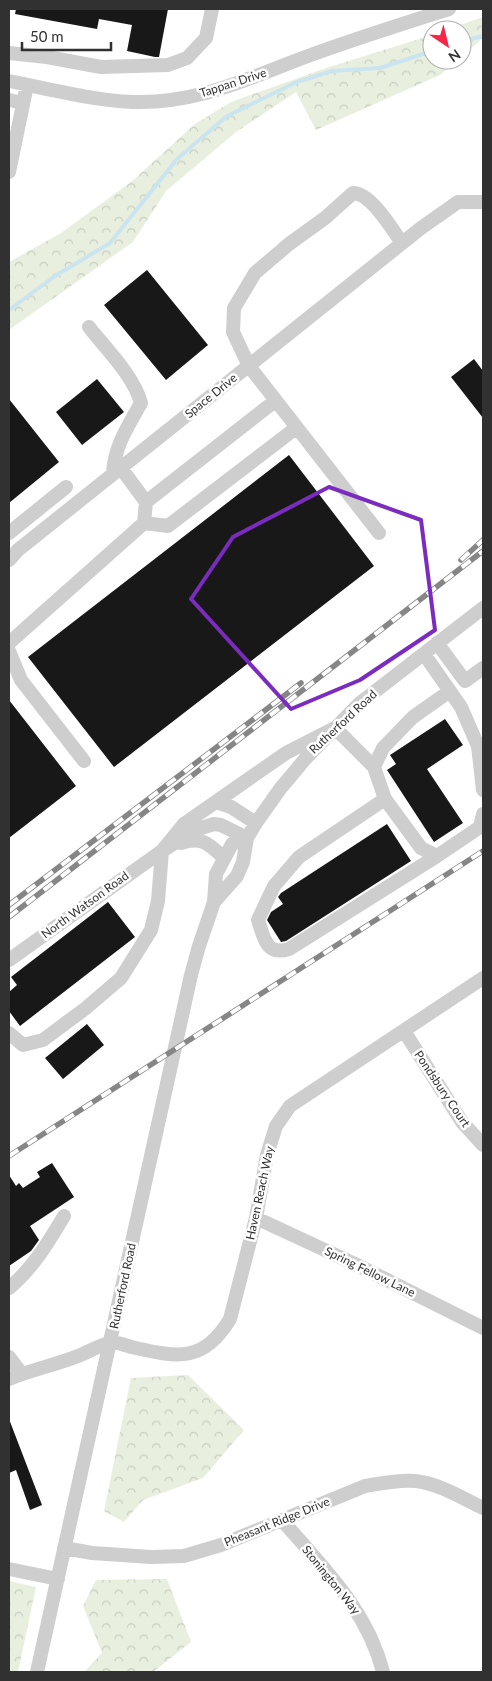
<svg xmlns="http://www.w3.org/2000/svg" width="492" height="1681" font-family="Lato,sans-serif">
	<style>
		.forest { fill: url(#forest-crowns) }
		.lines { fill: none; stroke-linecap: round; stroke-linejoin: round }
		.stream { stroke: #cae4f0; stroke-width: 4 }
		.building { fill: #181818 }
		.minor { stroke: #cecece; stroke-width: 14 }
		.rail-casing { stroke: #868686; stroke-width: 5.5 }
		.rail { stroke: #fff; stroke-width: 4; stroke-dasharray: 11; stroke-linecap: butt }
		.marked { fill: none; stroke: #7b2cbf; stroke-width: 4; stroke-linejoin: round }
		.labels { text-anchor: middle; stroke-width: 5; stroke-linejoin: round; paint-order: stroke }
		.street-label { font-size: 12px; fill: #313131; stroke: #fff }
	</style>
	<defs>
		<pattern id="forest-crowns" width="20" height="18" patternUnits="userSpaceOnUse" patternTransform="scale(1.25)"><rect width="20" height="18" fill="#e9efdf"/><path d="M2 6a3 3 0 1 1 6 0M12 15a3 3 0 1 1 6 0" fill="none" stroke="#c8cdc0"/></pattern>
	</defs>
	<rect width="100%" height="100%" fill="#fff"/>
	<path class="forest" d="M483 17V38L462 56V30H445Z
		M432 35V60H457L440 75 316 130 296 92 236 132 166 191 133 242 9 330V262L61 233 131 182 195 124 231 102 326 68Z
		M188 1375 244 1430 203 1478 143 1500 124 1522 104 1511 131 1378Z
		M167 1579 191 1642 153 1672H84L102 1653 83 1606 96 1580Z
		M9 1581 36 1587 18 1672H9Z"/>
	<g class="lines">
		<path class="stream" d="M462 41 483 36
			M9 310 55 276 110 243 177 159 227 116 297 82 332 71 380 68 432 51"/>
	</g>
	<path class="building" d="M16 9H168L159 57H155L127 51 132 25 99 19 97 29 15 14Z
		M147 270 208 345 166 380 104 305Z
		M474 359 483 371V418L451 377Z
		M97 379 124 412 82 445 56 412Z
		M9 399 59 462 9 503Z
		M289 455 374 566 114 767 28 657Z
		M9 700 76 786 9 838Z
		M445 719 463 745 427 769 463 823 434 842 387 770 396 764 390 755Z
		M387 824 411 861 286 941 281 942 267 920 271 912 283 904 278 897 281 893Z
		M108 902 135 937 20 1026 9 1011V992L17 985 11 977Z
		M87 1024 104 1045 63 1079 45 1058Z
		M52 1163 74 1197 30 1226 39 1240 31 1251 9 1266V1175L16 1186 19 1183 23 1188 40 1177 37 1172Z
		M9 1419 42 1505 30 1510 16 1470 9 1473Z"/>
	<g class="lines">
		<path class="minor" d="M9 53 47 57 101 67 168 65 187 58 206 38 212 9
			M9 81C49 89 91 100 133 102 199 104 248 78 308 56 354 39 402 24 449 9
			M9 100 23 103
			M9 172 27 85
			M89 327C106 349 134 376 141 403 128 426 114 447 113 474
			M146 502 275 401
			M144 523 168 526 296 428
			M9 533 66 487
			M379 533 249 366 233 332 234 308 255 273 289 244 325 218 353 193C371 193 392 229 402 243
			M9 560 18 550 421 228 458 202H483
			M9 643 144 523 146 502 121 468
			M437 643 465 681 483 668
			M9 651 21 680 84 761
			M424 654 461 707 478 746 483 790
			M374 767 385 799 299 857 274 886 258 920C264 938 266 956 289 949L437 856
			M385 799 421 848 437 856 480 827 483 814
			M216 802 231 807 256 823
			M181 843C202 836 209 844 224 858
			M162 851 184 824 286 753 335 728 374 767 383 748 413 717 450 691
			M214 902 237 876 243 862 247 838 256 823 280 789 306 758 360 703 483 608
			M9 960 162 851 195 830 214 824 221 825 247 838
			M404 1031 462 1122 483 1145
			M9 1033 23 1045 43 1040 86 1008 121 978 151 930 158 901 162 851
			M256 1218 355 1264 483 1328
			M9 1288C33 1268 48 1243 64 1216
			M9 1357 22 1374
			M9 1379C31 1370 55 1365 78 1356 88 1352 98 1346 109 1343 115 1341 125 1345 131 1347 177 1357 203 1364 230 1319L256 1218 267 1155 276 1126 290 1106 483 978
			M282 1520C323 1568 367 1609 383 1672
			M64 1548 92 1553 151 1557 184 1556 221 1545 365 1486C382 1483 398 1480 415 1481 438 1483 462 1498 483 1508
			M9 1569 58 1579
			M37 1672 191 975 199 946 214 902 216 874 232 844 247 838"/>
		<defs>
			<path id="rail" d="M461 560 483 540
				M9 905 301 683
				M9 917 483 551
				M9 1156 483 851"/>
		</defs>
		<use href="#rail" class="rail-casing"/>
		<use href="#rail" class="rail"/>
	</g>
	<path class="marked" d="M329 487 421 520 435 630 360 680 291 709 191 599 233 537Z"/>
	<g class="labels">
		<g class="street-label">
			<text transform="translate(233 83) rotate(-18)" y="4">Tappan Drive</text>
			<text transform="translate(211 396) rotate(-39)" y="4">Space Drive</text>
			<text transform="translate(343 722) rotate(-43)" y="4">Rutherford Road</text>
			<text transform="translate(85 905) rotate(-36)" y="4">North Watson Road</text>
			<text transform="translate(442 1089) rotate(56)" y="4">Pondsbury Court</text>
			<text transform="translate(260 1193) rotate(-78)" y="4">Haven Reach Way</text>
			<text transform="translate(370 1272) rotate(26)" y="4">Spring Fellow Lane</text>
			<text transform="translate(123 1286) rotate(-78)" y="4">Rutherford Road</text>
			<text transform="translate(277 1522) rotate(-22)" y="4">Pheasant Ridge Drive</text>
			<text transform="translate(331 1580) rotate(51)" y="4">Stonington Way</text>
		</g>
	</g>
	<rect width="492" height="1681" fill="none" stroke="#313131" stroke-width="20"/>
	<g transform="translate(447 45) rotate(145)"><circle r="24" fill="#ffffff" stroke="#adadad"/>
	<path d="M0-4L9 19L0 12L-9 19Z" fill="#f62647"/>
	<text y="-8" font-size="14" font-weight="bold" text-anchor="middle" fill="#313131">N</text>
	</g>
	<path d="M22 42v8h89v-8" fill="none" stroke="#313131" stroke-width="2.5"/>
	<text x="30" y="42" font-size="15" fill="#313131" stroke="#ffffff" stroke-width="4" paint-order="stroke">50 m</text>
</svg>
